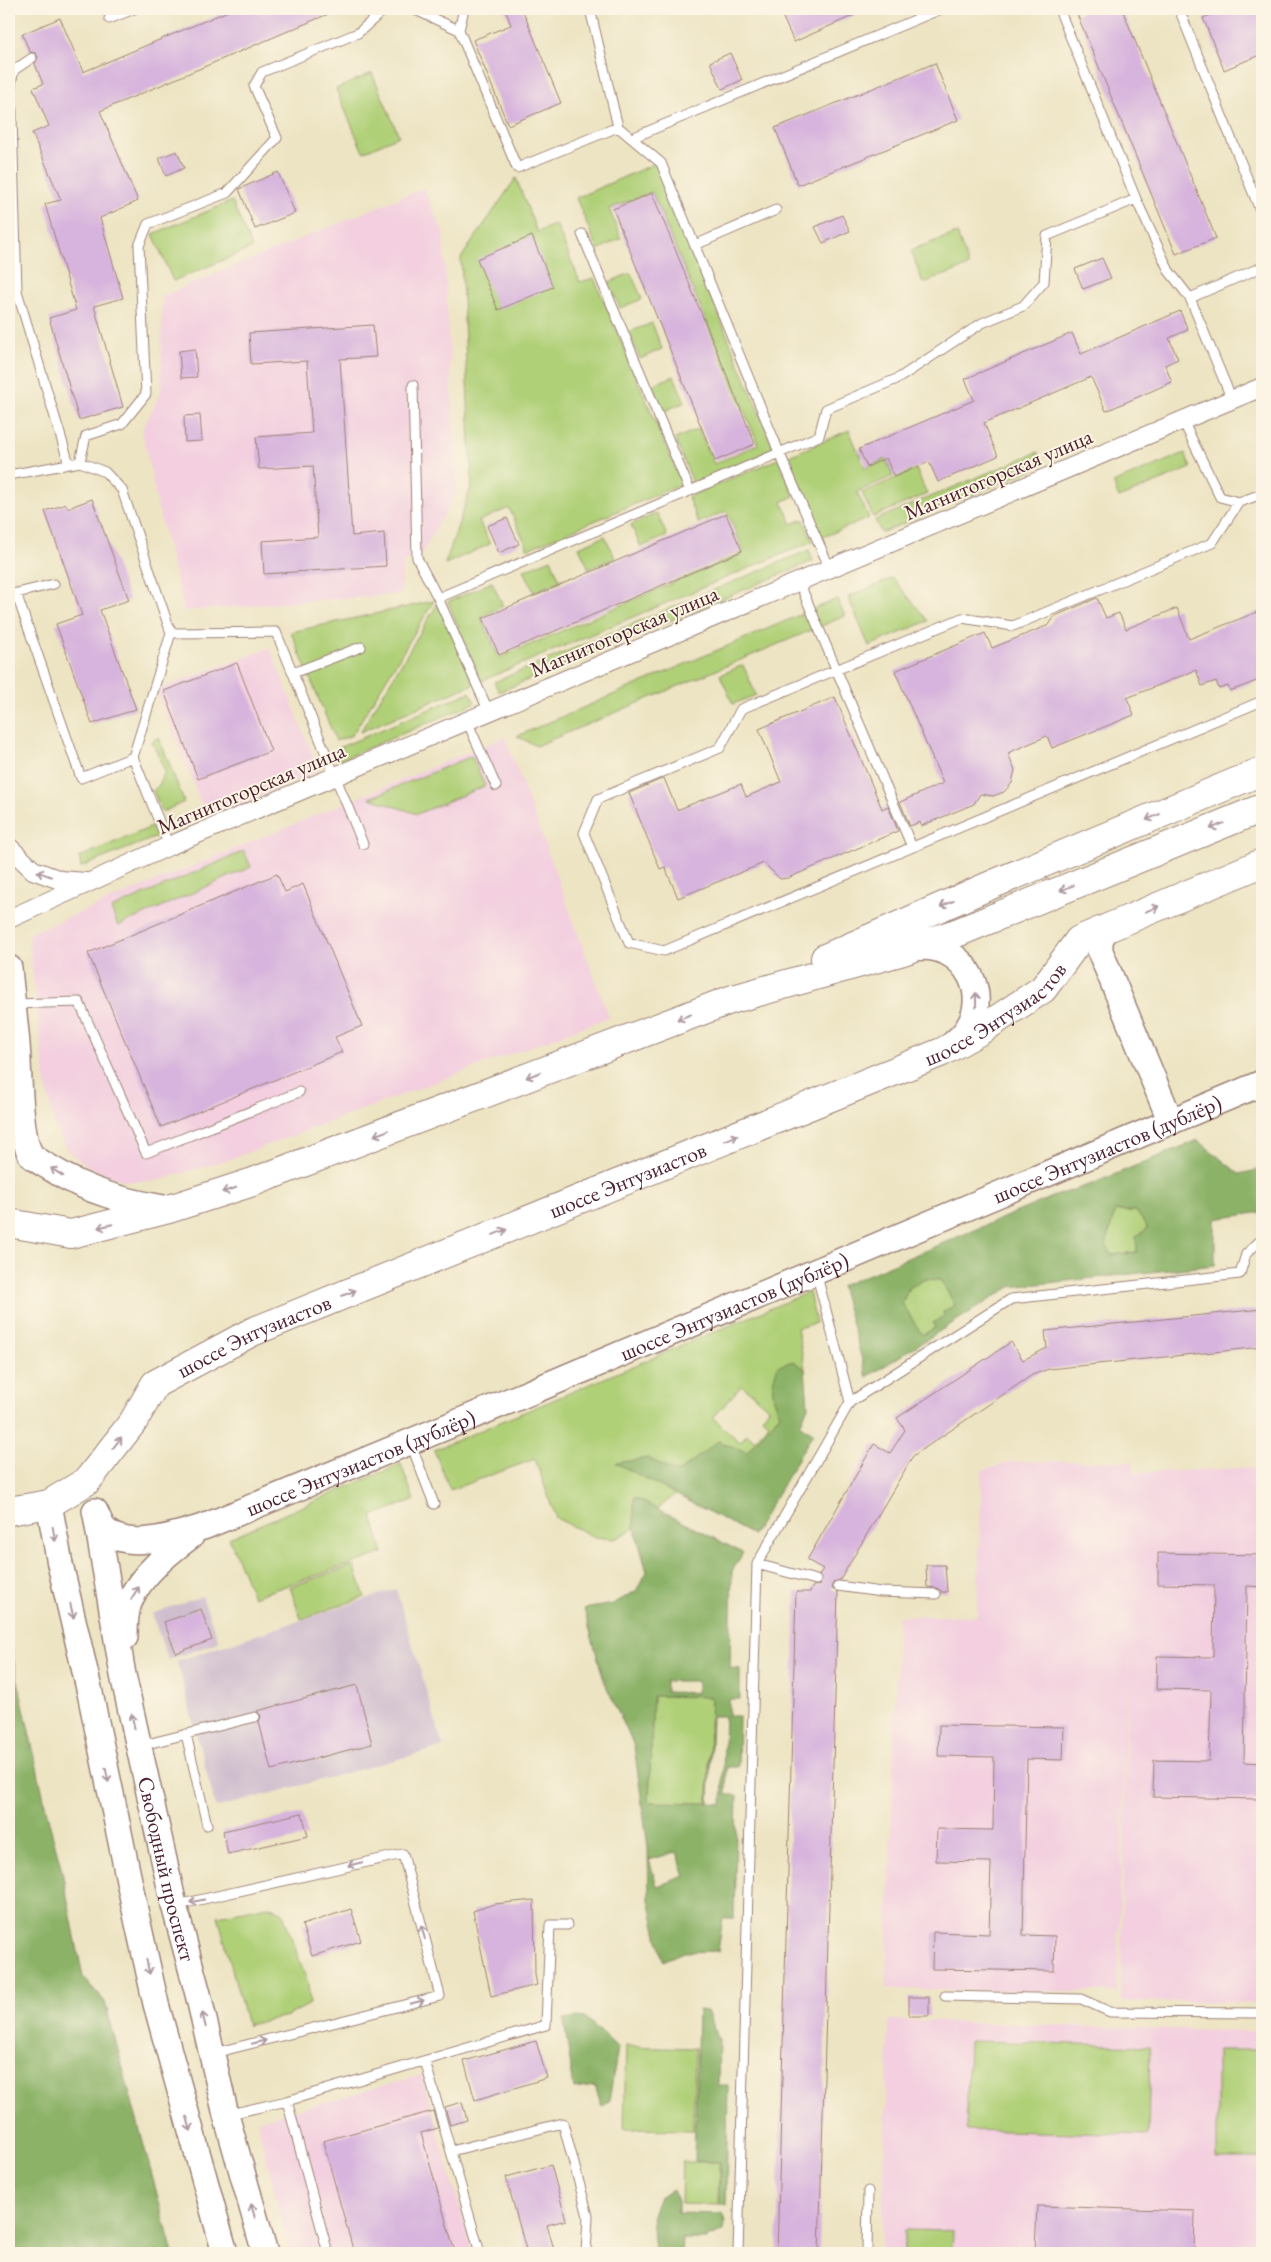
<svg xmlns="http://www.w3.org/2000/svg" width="1271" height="2262" font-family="'EB Garamond',serif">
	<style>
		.built { fill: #f3cfdf }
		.industrial { fill: #cfbdce }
		.green { fill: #b0d078; stroke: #7d7852; fill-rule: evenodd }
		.forest { fill: #8cb268; stroke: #6b684a; fill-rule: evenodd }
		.building { fill: #d7b4dd }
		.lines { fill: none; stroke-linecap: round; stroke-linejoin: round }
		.lane-casing { stroke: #9c8277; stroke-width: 11 }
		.street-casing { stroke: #9c8277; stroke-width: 20 }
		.secondary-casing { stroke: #9c8277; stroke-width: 28 }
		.primary-casing { stroke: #9c8277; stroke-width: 30 }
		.lane { stroke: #fff; stroke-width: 9 }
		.street { stroke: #fff; stroke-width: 18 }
		.secondary { stroke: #fff; stroke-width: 25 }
		.primary { stroke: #fff; stroke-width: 28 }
		.oneway { stroke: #ae9aa0 }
		.labels { text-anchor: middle; stroke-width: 4; stroke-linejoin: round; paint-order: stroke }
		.street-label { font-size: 22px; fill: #4a1f2b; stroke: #fcf5e5 }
	</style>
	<rect width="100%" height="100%" fill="#fcf5e5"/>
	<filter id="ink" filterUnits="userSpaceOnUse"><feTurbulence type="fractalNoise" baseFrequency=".02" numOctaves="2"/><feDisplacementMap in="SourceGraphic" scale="10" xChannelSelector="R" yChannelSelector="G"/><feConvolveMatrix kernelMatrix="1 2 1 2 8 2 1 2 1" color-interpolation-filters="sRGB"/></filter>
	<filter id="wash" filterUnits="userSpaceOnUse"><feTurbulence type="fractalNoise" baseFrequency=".0096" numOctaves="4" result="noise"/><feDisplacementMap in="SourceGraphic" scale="20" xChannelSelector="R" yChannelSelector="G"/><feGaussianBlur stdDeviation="1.12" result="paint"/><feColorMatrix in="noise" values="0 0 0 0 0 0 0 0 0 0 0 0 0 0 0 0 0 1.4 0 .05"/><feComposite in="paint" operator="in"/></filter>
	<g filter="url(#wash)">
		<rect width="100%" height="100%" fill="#ede4c3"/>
		<path class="built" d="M424 188 443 233 457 491 420 557 403 561 401 594 184 611 160 517 142 430 161 393 162 296Z
			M270 648 319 771 208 820 156 690Z
			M505 737 609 1017 233 1158 156 1181H125L92 1169 67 1151 54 1123 46 1085 28 934Z
			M1124 1461 1133 1462 1134 1473 1262 1467V2003L1120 2001 1130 1601 1117 1992 886 1989 898 1616H977L982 1471 1011 1462Z
			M889 2020 1262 2032V2253H881Z
			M422 2075 473 2253H290L257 2121Z"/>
		<path class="industrial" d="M396 1589 443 1747 216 1808 177 1661Z
			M202 1596 219 1642 168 1660 152 1614Z"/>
		<path class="green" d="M372 73 399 136 363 152 336 89Z
			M656 163 775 451 693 483 675 439 698 429 714 464 758 444 652 192 609 209 621 238 598 250 576 198Z
			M516 178 537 232 556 224 580 282 594 278 682 484 528 549 509 508 479 521 490 544 445 564 472 484 461 258Z
			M232 201 252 248 173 281 153 234Z
			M957 233 969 266 923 283 911 250Z
			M631 273 642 299 620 308 609 282Z
			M652 323 662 349 640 359 629 332Z
			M674 376 685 402 662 412 652 385Z
			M849 430 865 468 886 459 893 476 857 492 869 518 823 537 787 457Z
			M1038 452 1043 465 881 533 875 520Z
			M1185 453 1191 468 1119 498 1113 483Z
			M778 459 794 496 782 502 792 524 803 519 813 541 481 681 448 602 492 582 503 606 481 617 499 658 744 552 727 511 698 523 688 497Z
			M916 469 927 494 873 517 862 493Z
			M657 513 667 536 641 547 631 525Z
			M605 536 615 558 589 569 579 547Z
			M809 550 813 561 499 692 494 682Z
			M551 559 560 581 534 592 524 570Z
			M893 578 928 621 869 646 848 597Z
			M837 599 845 616 536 746 517 736Z
			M434 601 352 735 336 741 291 632Z
			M438 603 474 684 360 732Z
			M743 665 756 695 733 704 720 675Z
			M470 692 475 703 340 760 336 749Z
			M159 737 184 802 162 812 153 791 159 785 165 771 152 741Z
			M472 756 485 786 417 814 370 798Z
			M154 826 159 836 81 867 79 857Z
			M244 851 251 867 118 926 111 909Z
			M1115 1211H1136L1148 1228 1137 1252 1112 1255 1106 1245Z
			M925 1279 940 1280 956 1305 943 1312 945 1316 936 1327 922 1336 902 1303 909 1288Z
			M809 1292 816 1323 797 1328 805 1368 780 1414 747 1453 724 1456 631 1530 615 1539 594 1537 556 1518 535 1459 450 1490 434 1450ZM742 1385 769 1409 762 1417 769 1423 755 1440 747 1434 740 1442 713 1418Z
			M401 1464 414 1500 372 1516 383 1553 253 1597 229 1538Z
			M354 1565 365 1597 301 1619 290 1587Z
			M653 1695 711 1697 708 1804 649 1802Z
			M268 1906 282 1911 308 1984 310 2004 287 2016 247 2025 218 1916Z
			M969 2041 1150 2046 1148 2135 966 2130Z
			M626 2046 695 2048 693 2130 624 2129Z
			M1217 2050H1262V2158H1217Z
			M682 2162H719L718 2205 681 2204Z
			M904 2230 953 2231 952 2253H904Z"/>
		<path class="forest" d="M1198 1140 1239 1174 1262 1169V1212L1215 1219V1265L1010 1287 867 1377 841 1286 1055 1196 1089 1185ZM1115 1211H1136L1148 1228 1136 1237 1137 1252 1112 1255 1106 1245ZM925 1279 941 1280 955 1305 943 1312 944 1316 933 1323 935 1328 922 1335 902 1303 909 1288Z
			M793 1361 805 1369 808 1407 800 1425 813 1433 753 1535 616 1463 648 1458 677 1473 718 1441 747 1452 780 1414C771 1394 770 1387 778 1366Z
			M634 1497 743 1553 732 1571 730 1668 740 1669V1699H729V1716H739L738 1767H727L726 1795H737L734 1918H723L718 1951 683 1952 663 1961 649 1900 648 1847 634 1746 604 1681 584 1609 613 1604 636 1591 647 1572 634 1526ZM666 1681H697V1693L666 1692ZM653 1696 711 1697 708 1803 649 1802ZM712 1716H725L722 1804 709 1803ZM677 1852 685 1876 657 1886 649 1860Z
			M9 1640 49 1822 62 1871 83 1977 105 2002 173 2253H9Z
			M698 2010 707 2011 719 2040 718 2085H728L726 2205H719L720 2162 694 2161Z
			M585 2017 618 2048 609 2101 602 2107 595 2086 574 2089 564 2020Z
			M673 2189 678 2201V2213L723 2214 725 2223 724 2231 705 2239H682L681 2253H655L652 2214 659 2197Z"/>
		<g id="blocks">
			<path class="building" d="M233 9H340L100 111 138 201 100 218 123 298 94 306 123 407 79 420 49 318 76 310 45 204 61 200 32 133 49 126 33 88 43 84 35 64 38 57 35 53 30 52 22 34 60 18 83 72Z
				M505 9H522L561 103 508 125 473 40 511 25Z
				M779 9H868L794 42Z
				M1089 9H1122L1216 238 1176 254 1077 14Z
				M1225 9H1262V54L1224 70 1203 18Z
				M730 53 742 80 722 89 710 62Z
				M935 63 958 120 798 185 775 128Z
				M177 151 184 168 166 176 159 158Z
				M278 172 295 213 255 229 239 189Z
				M652 193 755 444 715 461 613 209Z
				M842 215 850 231 823 243 815 227Z
				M532 236 553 287 498 310 477 259Z
				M1102 258 1111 278 1083 289 1075 269Z
				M1180 311 1188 330 1169 338 1178 359 1165 365 1172 382 1106 411 1091 377 984 423 998 456 938 482 929 462 894 477 886 458 867 467 859 449 974 400 965 379 1072 333 1081 354Z
				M373 325 376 357 340 359 352 536 384 533 386 566 264 574 262 541 318 537 313 466 259 469 256 437 312 433 307 361 251 364 249 333Z
				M195 349 197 377 181 378 179 351Z
				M200 415 202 441 185 442 184 416Z
				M92 499 129 600 100 610 136 709 92 724 56 624 82 615 45 511 66 504 68 508Z
				M726 514 742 551 499 655 483 618Z
				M507 518 519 544 499 553 487 526Z
				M1097 598 1106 618 1119 613 1126 629 1177 608 1189 639 1262 610V679L1230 691 1228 686 1219 689 1216 681 1202 686 1196 670 1127 698 1134 715 1052 748 1047 736 1008 753 1015 770 1012 783 1004 792 993 796 980 794 974 804 921 826 920 822 910 826 900 802 943 783 895 671 985 633 992 648 1049 625 1055 616Z
				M237 663 271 751 198 779 164 691Z
				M835 697 882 809 888 806 898 831 788 878 780 879 764 863 678 898 665 867 660 869 629 793 664 778 677 810 741 784 746 797 781 782 759 729Z
				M277 874 285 892 303 884 362 1026 335 1037 342 1052 161 1127 88 953Z
				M1262 1309V1347L1049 1369 1032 1375 913 1456 840 1580 833 1583 832 1589 838 1592 819 2253H777L796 1592H810L813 1586 820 1585 822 1579 819 1575 823 1569 807 1560 874 1444 890 1453 905 1430 897 1418 1011 1342 1023 1360 1047 1348 1045 1331Z
				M1158 1553 1262 1555V1587L1247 1586 1244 1762 1262 1763V1799L1153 1797 1154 1760 1209 1761 1211 1690 1156 1689 1157 1656 1213 1657 1214 1585 1158 1584Z
				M926 1565H945L947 1592H942L937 1588 927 1587Z
				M201 1609 212 1640 176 1653 164 1622Z
				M357 1685 372 1744 271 1770 259 1722 261 1716 257 1711Z
				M939 1725 1064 1727 1063 1760 1027 1759 1023 1935 1055 1936 1054 1971 932 1969 933 1932 989 1934 991 1862 936 1861 937 1829 993 1830 994 1757 938 1756Z
				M302 1813 308 1836 228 1854 223 1831Z
				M534 1900 535 1975 537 1985 491 1996 473 1911 494 1904Z
				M351 1909 361 1941 312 1956 302 1925Z
				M909 1997H929V2016H909Z
				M536 2041 547 2078 475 2100 464 2061Z
				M462 2102 467 2120 450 2125 445 2107Z
				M433 2111 438 2128 421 2133 455 2253H354L323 2141Z
				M551 2165 566 2220 547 2225 555 2253H527L506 2177Z
				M1037 2206 1195 2211 1194 2253H1035Z"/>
		</g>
	</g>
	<g filter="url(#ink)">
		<use href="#blocks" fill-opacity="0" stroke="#9c8277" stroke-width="1"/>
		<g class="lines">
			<defs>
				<path id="lane" d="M413 9 459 30
					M464 9 459 30 517 168 618 127 590 9
					M1059 9 1136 199 1169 271 1190 298 1232 400
					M1179 9 1262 215
					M109 19 134 9
					M32 58 14 70 11 83 17 291 69 464
					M618 127 661 163 779 452 830 569
					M632 138 941 9
					M582 234 690 491
					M695 245 776 210
					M1190 298 1262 267
					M413 385 417 558 438 598
					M1183 421 1220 497 1239 502 1262 494
					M80 462 105 472 122 490 171 633 276 632 363 844
					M9 475 80 462 86 436 122 424 146 394 139 246 148 224 227 193 277 138 254 86 262 72 358 33 385 9
					M1239 502 1212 543 1013 626 962 618 741 709 720 748 598 799 584 833 629 943 664 951 1262 701
					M799 582 912 847
					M16 593 81 778 133 757 169 846
					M9 595 54 584
					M293 673 361 647
					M489 712 438 598 819 436 826 409 899 378 982 323 1023 306 1044 282 1047 236 1136 199
					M467 721 496 786
					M133 757 171 633
					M14 1004 79 1002 146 1153 299 1092
					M816 1272 850 1402
					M410 1442 434 1504
					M757 1564 816 1580
					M838 1586 881 1592 936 1594
					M186 1734 207 1825
					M139 1746 255 1717
					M177 1905 403 1854 440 1996 214 2053
					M945 1996 1081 1999 1110 2012 1262 2013
					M425 2061 480 2253
					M287 2101 328 2253
					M226 2115 287 2101 546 2025 550 1925H567
					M451 2151 563 2123 588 2216 586 2253
					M738 2253 757 1564 850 1402 1011 1299 1240 1274 1246 1254 1262 1239
					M867 2253 868 2191"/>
				<path id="street" d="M9 847 33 870 60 880 86 882
					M9 919 169 846 1262 387"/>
				<g id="secondary">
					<path d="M1107 928 1100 940V951L1171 1122"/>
					<path d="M910 949C965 935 1002 1005 954 1043"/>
					<path d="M9 968C11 993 15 1018 17 1044 19 1066 19 1141 32 1156 37 1161 46 1165 52 1169 88 1192 127 1202 169 1209"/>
					<path d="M49 1504 60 1564 90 1693 137 1919 156 2004 225 2253"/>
					<path id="s1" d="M95 1511C98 1517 100 1524 104 1529 127 1553 179 1534 206 1526L538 1389 1262 1083"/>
					<path id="s2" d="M96 1515 123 1675 174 1905 198 1994 226 2115 265 2253"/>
					<path d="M125 1637C125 1627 125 1616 128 1606 136 1579 169 1552 191 1536"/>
				</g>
				<g id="primary">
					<path d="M825 958 991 885 1262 771"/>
					<path d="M9 1223 71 1234 169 1209 253 1182 730 1000 903 951 959 932 1262 808"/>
					<path id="s3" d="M9 1511 49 1504 87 1481 133 1422 155 1384 252 1332 942 1052 978 1032 1043 989 1079 940 1262 863"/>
				</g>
			</defs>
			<use href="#lane" class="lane-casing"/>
			<use href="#street" class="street-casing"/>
			<use href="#secondary" class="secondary-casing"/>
			<use href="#primary" class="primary-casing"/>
			<use href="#lane" class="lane"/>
			<use href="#street" class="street"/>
			<use href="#secondary" class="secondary"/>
			<use href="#primary" class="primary"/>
		</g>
		<defs><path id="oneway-shaft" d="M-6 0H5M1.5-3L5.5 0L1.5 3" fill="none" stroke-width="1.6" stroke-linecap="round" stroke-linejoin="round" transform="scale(1.25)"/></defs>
		<g class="oneway">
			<use href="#oneway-shaft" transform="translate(1153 817) rotate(157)"/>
			<use href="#oneway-shaft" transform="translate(1217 826) rotate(158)"/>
			<use href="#oneway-shaft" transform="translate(44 874) rotate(-160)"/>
			<use href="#oneway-shaft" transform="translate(1067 888) rotate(158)"/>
			<use href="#oneway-shaft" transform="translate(947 904) rotate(156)"/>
			<use href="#oneway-shaft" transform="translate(1152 909) rotate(-23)"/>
			<use href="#oneway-shaft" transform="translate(976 1000) rotate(-91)"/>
			<use href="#oneway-shaft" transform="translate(684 1017) rotate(159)"/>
			<use href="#oneway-shaft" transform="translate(533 1075) rotate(159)"/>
			<use href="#oneway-shaft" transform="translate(381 1133) rotate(159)"/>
			<use href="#oneway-shaft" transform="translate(731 1138) rotate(-22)"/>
			<use href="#oneway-shaft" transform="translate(57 1172) rotate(-147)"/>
			<use href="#oneway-shaft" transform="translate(229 1190) rotate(162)"/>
			<use href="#oneway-shaft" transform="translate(105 1226) rotate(166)"/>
			<use href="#oneway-shaft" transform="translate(500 1232) rotate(-22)"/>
			<use href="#oneway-shaft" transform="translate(349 1293) rotate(-22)"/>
			<use href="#oneway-shaft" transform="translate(117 1443) rotate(-52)"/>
			<use href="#oneway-shaft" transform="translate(54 1534) rotate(79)"/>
			<use href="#oneway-shaft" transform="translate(135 1593) rotate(-57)"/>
			<use href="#oneway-shaft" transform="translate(72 1611) rotate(77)"/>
			<use href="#oneway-shaft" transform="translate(133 1721) rotate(-102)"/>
			<use href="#oneway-shaft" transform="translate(107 1775) rotate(78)"/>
			<use href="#oneway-shaft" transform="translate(355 1864) rotate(167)"/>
			<use href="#oneway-shaft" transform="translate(197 1901) rotate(168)"/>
			<use href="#oneway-shaft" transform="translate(423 1932) rotate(-105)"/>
			<use href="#oneway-shaft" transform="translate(148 1967) rotate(77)"/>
			<use href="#oneway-shaft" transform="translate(417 2002) rotate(-14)"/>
			<use href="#oneway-shaft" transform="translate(204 2020) rotate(-103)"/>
			<use href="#oneway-shaft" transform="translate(259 2042) rotate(-14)"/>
			<use href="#oneway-shaft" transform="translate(189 2124) rotate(74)"/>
			<use href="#oneway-shaft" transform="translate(253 2211) rotate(-106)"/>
		</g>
	</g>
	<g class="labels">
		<g class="street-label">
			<text transform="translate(998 474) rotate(-23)" y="8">Магнитогорская улица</text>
			<text transform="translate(624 631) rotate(-23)" y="8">Магнитогорская улица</text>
			<text transform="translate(251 788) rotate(-23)" y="8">Магнитогорская улица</text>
			<text dy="8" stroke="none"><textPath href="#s3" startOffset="1124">шоссе Энтузиастов</textPath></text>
			<text dy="8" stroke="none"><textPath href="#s1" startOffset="1104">шоссе Энтузиастов (дублёр)</textPath></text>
			<text dy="8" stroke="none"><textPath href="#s3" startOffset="719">шоссе Энтузиастов</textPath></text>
			<text dy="8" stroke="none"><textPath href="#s1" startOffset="699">шоссе Энтузиастов (дублёр)</textPath></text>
			<text dy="8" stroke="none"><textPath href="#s3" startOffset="314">шоссе Энтузиастов</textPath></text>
			<text dy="8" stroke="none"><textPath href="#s1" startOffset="294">шоссе Энтузиастов (дублёр)</textPath></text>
			<text dy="8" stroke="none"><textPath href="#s2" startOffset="361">Свободный проспект</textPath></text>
		</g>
	</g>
	<rect width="1271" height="2262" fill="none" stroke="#fcf5e5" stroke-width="30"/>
</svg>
